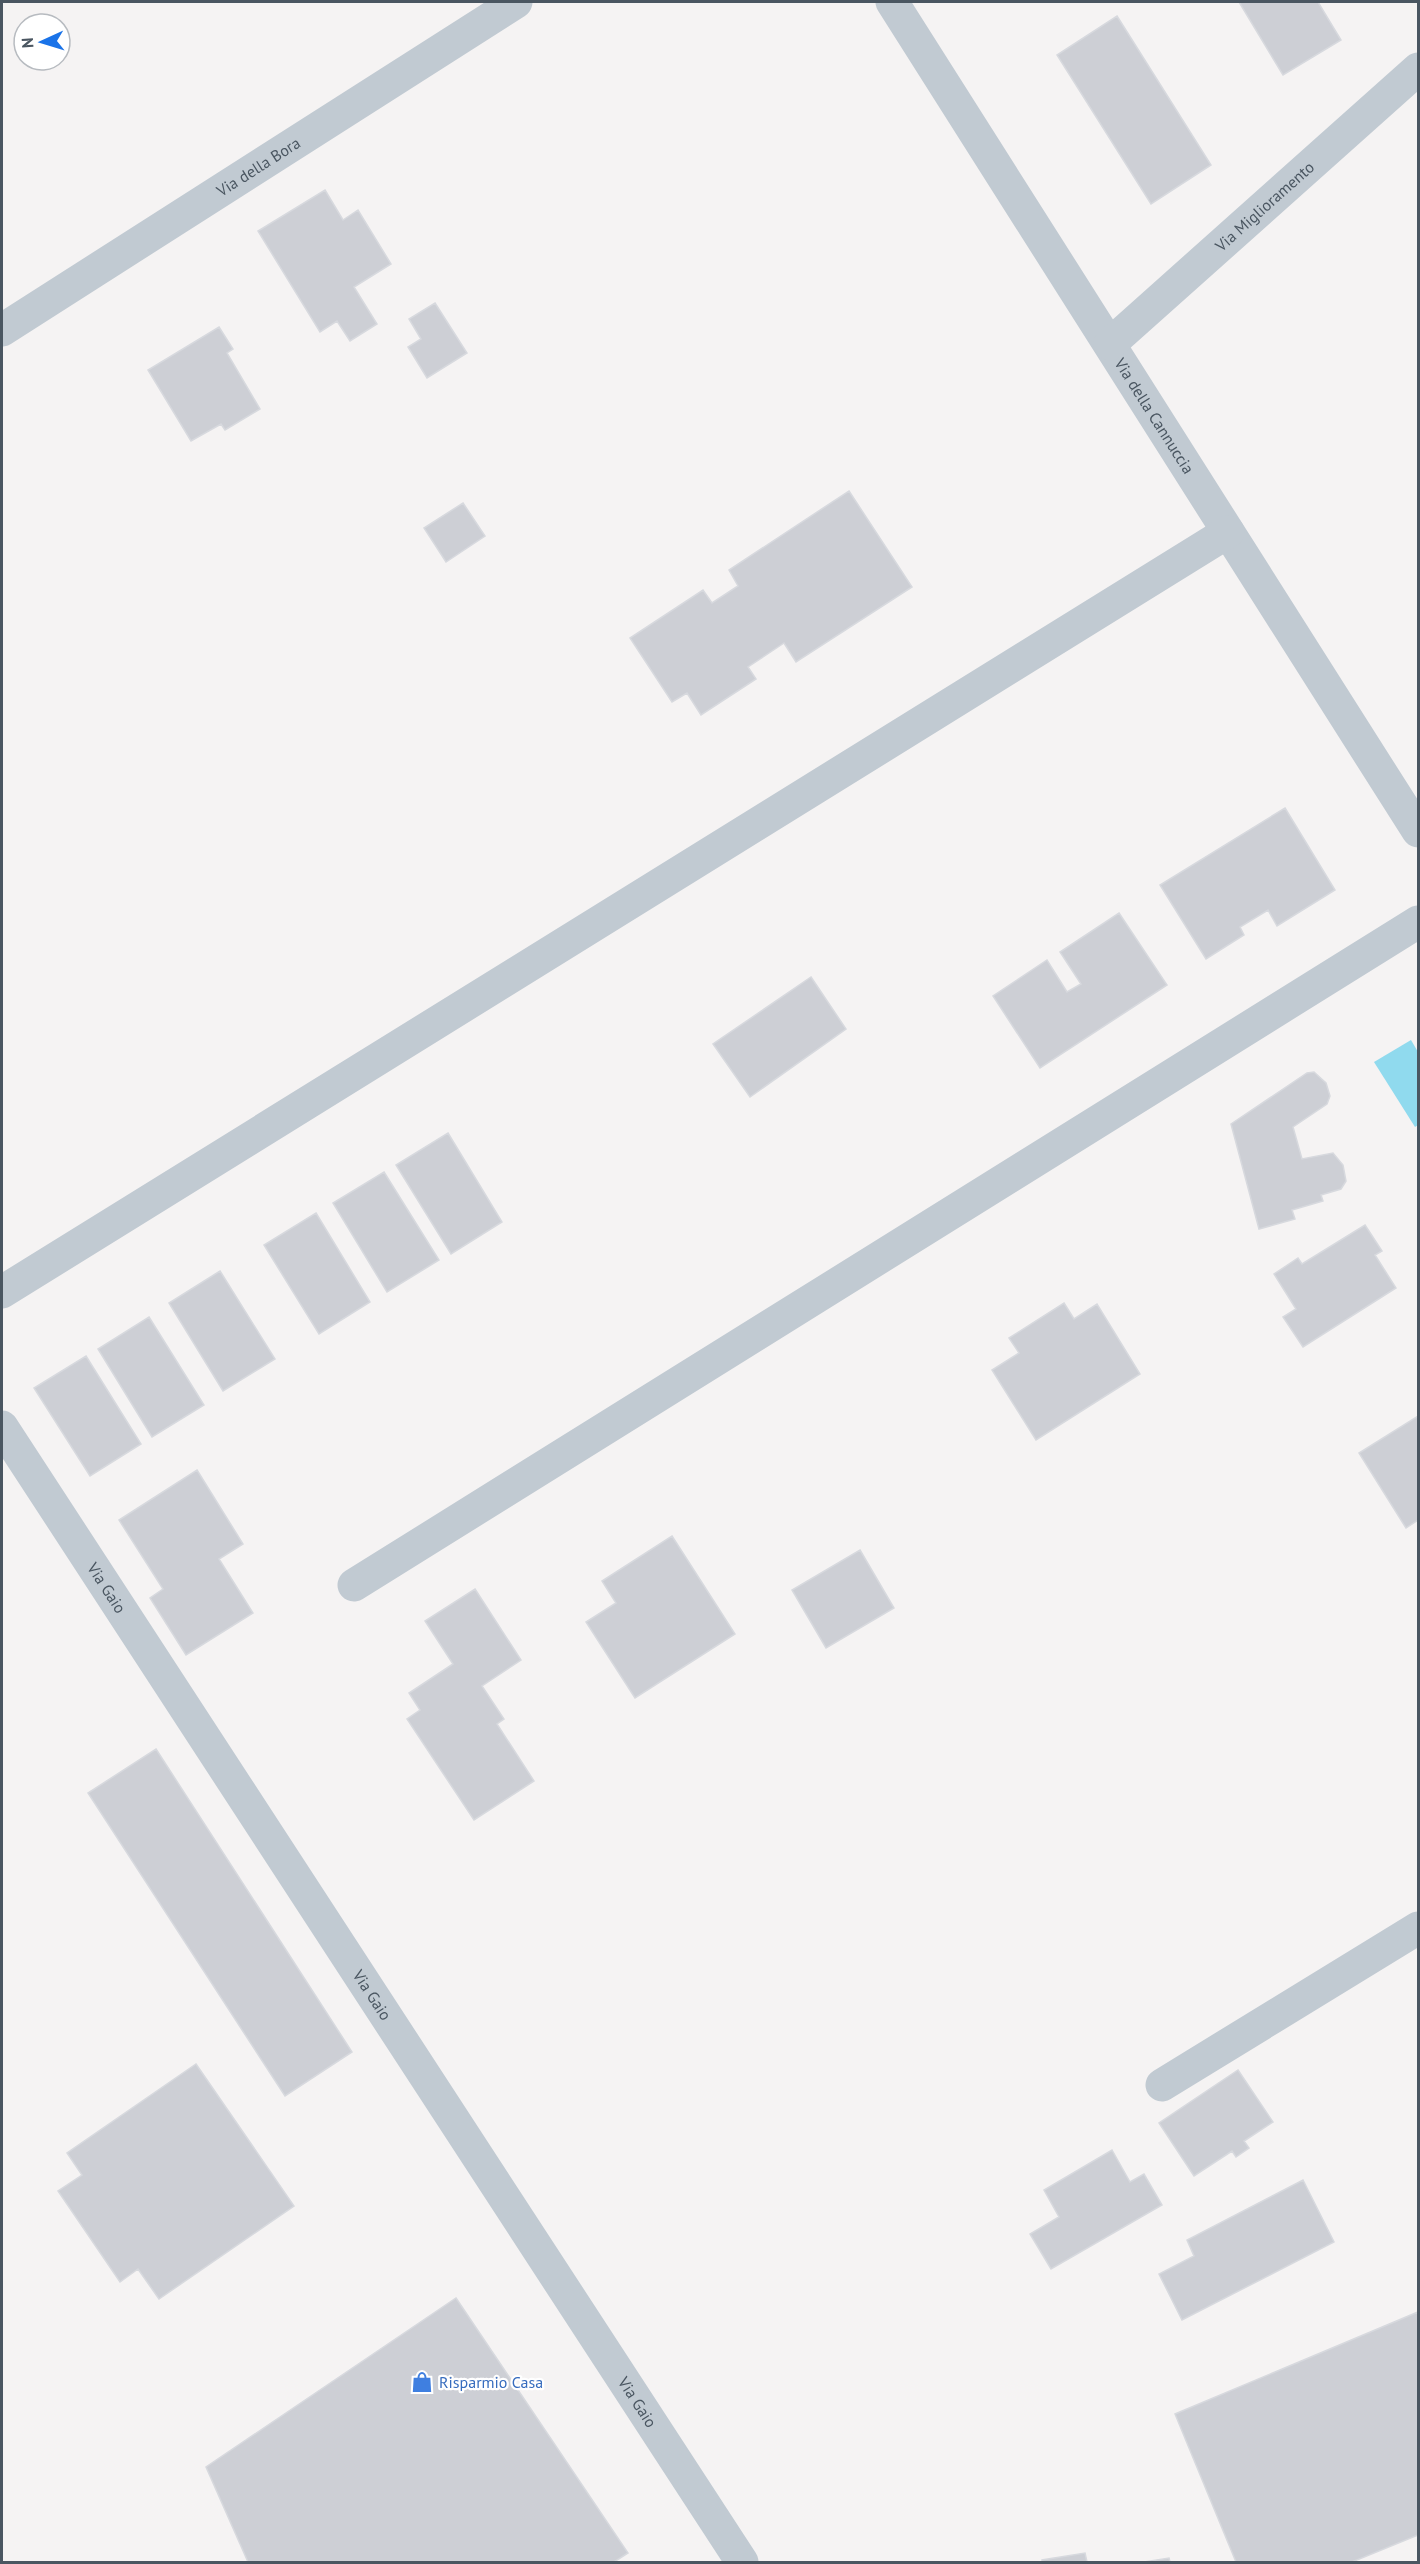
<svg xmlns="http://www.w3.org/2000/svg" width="1420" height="2564" font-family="'PT Sans',sans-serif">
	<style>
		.water { fill: #90daee }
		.building { fill: #cdcfd5; stroke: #d7d9de; stroke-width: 1.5 }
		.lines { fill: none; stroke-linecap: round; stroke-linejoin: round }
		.minor { stroke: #c1cad2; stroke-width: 33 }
		.labels { text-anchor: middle; stroke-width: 4.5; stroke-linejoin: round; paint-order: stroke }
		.street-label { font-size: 16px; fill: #4a5661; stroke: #fff }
		.shop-label { font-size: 16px; fill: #366cbe; stroke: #fff; text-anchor: start }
	</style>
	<rect width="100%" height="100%" fill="#f5f3f3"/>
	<path class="water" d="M1411 1040 1418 1052V1125L1415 1127 1374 1062Z"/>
	<path class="building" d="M1239 2H1318L1341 40 1283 75Z
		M1117 16 1211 165 1151 204 1057 55Z
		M325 190 343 220 358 210 391 264 354 287 377 324 350 341 337 321 320 332 258 231Z
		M435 303 467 353 427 378 408 347 421 339 409 319Z
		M219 327 233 349 227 353 260 409 225 430 221 424 191 441 148 370Z
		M849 491 912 587 796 662 784 643 748 667 756 679 701 715 687 693 672 702 630 638 703 590 712 603 738 586 729 570Z
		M463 503 485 536 446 562 424 528Z
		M1285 808 1335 890 1277 926 1268 910 1240 927 1244 935 1206 959 1160 885Z
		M1119 913 1167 985 1040 1068 993 996 1047 960 1067 992 1081 984 1060 952Z
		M811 977 846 1029 750 1097 713 1044Z
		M1314 1072 1326 1083 1330 1096 1327 1104 1293 1127 1302 1159 1333 1153 1343 1165 1346 1181 1341 1189 1321 1195 1323 1201 1292 1210 1295 1219 1259 1229 1231 1124 1307 1073Z
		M448 1133 502 1222 451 1254 396 1165Z
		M384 1172 439 1260 387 1292 333 1203Z
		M316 1213 370 1302 319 1334 264 1245Z
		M1365 1225 1382 1251 1375 1255 1396 1288 1303 1347 1283 1317 1296 1309 1274 1274 1298 1258 1302 1264Z
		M220 1271 275 1359 223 1391 169 1303Z
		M1064 1303 1074 1319 1097 1304 1140 1374 1036 1440 992 1370 1019 1353 1009 1338Z
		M149 1317 204 1405 152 1437 98 1349Z
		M86 1356 141 1444 90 1476 34 1388Z
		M1418 1416V1520L1406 1528 1359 1453Z
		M197 1470 243 1544 219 1559 253 1613 186 1655 150 1598 163 1589 119 1520Z
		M672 1536 735 1634 635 1698 586 1622 616 1603 602 1581Z
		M860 1550 894 1608 826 1648 792 1590Z
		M475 1589 521 1660 482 1686 504 1719 497 1724 534 1781 474 1820 407 1719 420 1710 409 1693 453 1664 425 1621Z
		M156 1749 352 2052 285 2096 88 1793Z
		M196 2064 294 2206 159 2299 138 2269 120 2282 58 2191 82 2175 67 2153Z
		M1238 2070 1273 2122 1244 2141 1249 2148 1236 2157 1232 2151 1194 2176 1159 2123Z
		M1112 2150 1130 2182 1144 2174 1162 2205 1051 2269 1030 2234 1059 2217 1044 2190Z
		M1303 2180 1334 2242 1182 2320 1159 2274 1194 2256 1187 2240Z
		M456 2298 628 2553 614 2562H248L206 2467Z
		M1418 2312V2535L1352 2562H1236L1175 2414Z
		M1085 2553 1087 2562H1042V2560Z
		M1169 2558 1170 2562H1144Z"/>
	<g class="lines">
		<g class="minor">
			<path id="s1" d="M892 2 1418 831"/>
			<path id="s2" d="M2 330 516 2"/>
			<path id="s3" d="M1110 344 1418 69"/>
			<path d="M2 1292 1228 532"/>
			<path id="s4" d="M2 1427 742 2562"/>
			<path d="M354 1585 1418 922"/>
			<path d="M1162 2085 1418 1928"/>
		</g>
	</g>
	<defs>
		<symbol id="shop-bare" viewBox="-9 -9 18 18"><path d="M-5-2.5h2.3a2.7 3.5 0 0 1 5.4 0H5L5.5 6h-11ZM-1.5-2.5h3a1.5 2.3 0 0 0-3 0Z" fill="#3f7fe0" stroke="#fff" stroke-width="2.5" paint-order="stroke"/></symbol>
	</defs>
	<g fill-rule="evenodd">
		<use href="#shop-bare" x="407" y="2367" width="30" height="30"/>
	</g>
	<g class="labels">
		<g class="street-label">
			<text dy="6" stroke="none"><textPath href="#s2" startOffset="304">Via della Bora</textPath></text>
			<text dy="6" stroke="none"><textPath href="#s3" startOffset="207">Via Miglioramento</textPath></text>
			<text dy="6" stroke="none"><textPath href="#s1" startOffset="490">Via della Cannuccia</textPath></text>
			<text dy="6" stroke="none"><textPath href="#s4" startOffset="192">Via Gaio</textPath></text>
			<text dy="6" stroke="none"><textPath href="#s4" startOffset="678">Via Gaio</textPath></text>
			<text dy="6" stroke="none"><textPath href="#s4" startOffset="1164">Via Gaio</textPath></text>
		</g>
		<g class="shop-label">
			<text x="439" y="2388">Risparmio Casa</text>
		</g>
	</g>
	<rect width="1420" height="2564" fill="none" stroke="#4a5661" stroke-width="6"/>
	<g transform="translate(42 42) rotate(266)"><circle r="28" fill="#ffffff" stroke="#b7bbc0" stroke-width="1.5"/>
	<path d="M0-4.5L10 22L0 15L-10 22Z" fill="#1a73e8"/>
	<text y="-9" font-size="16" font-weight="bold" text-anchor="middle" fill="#4a5661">N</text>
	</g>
</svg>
